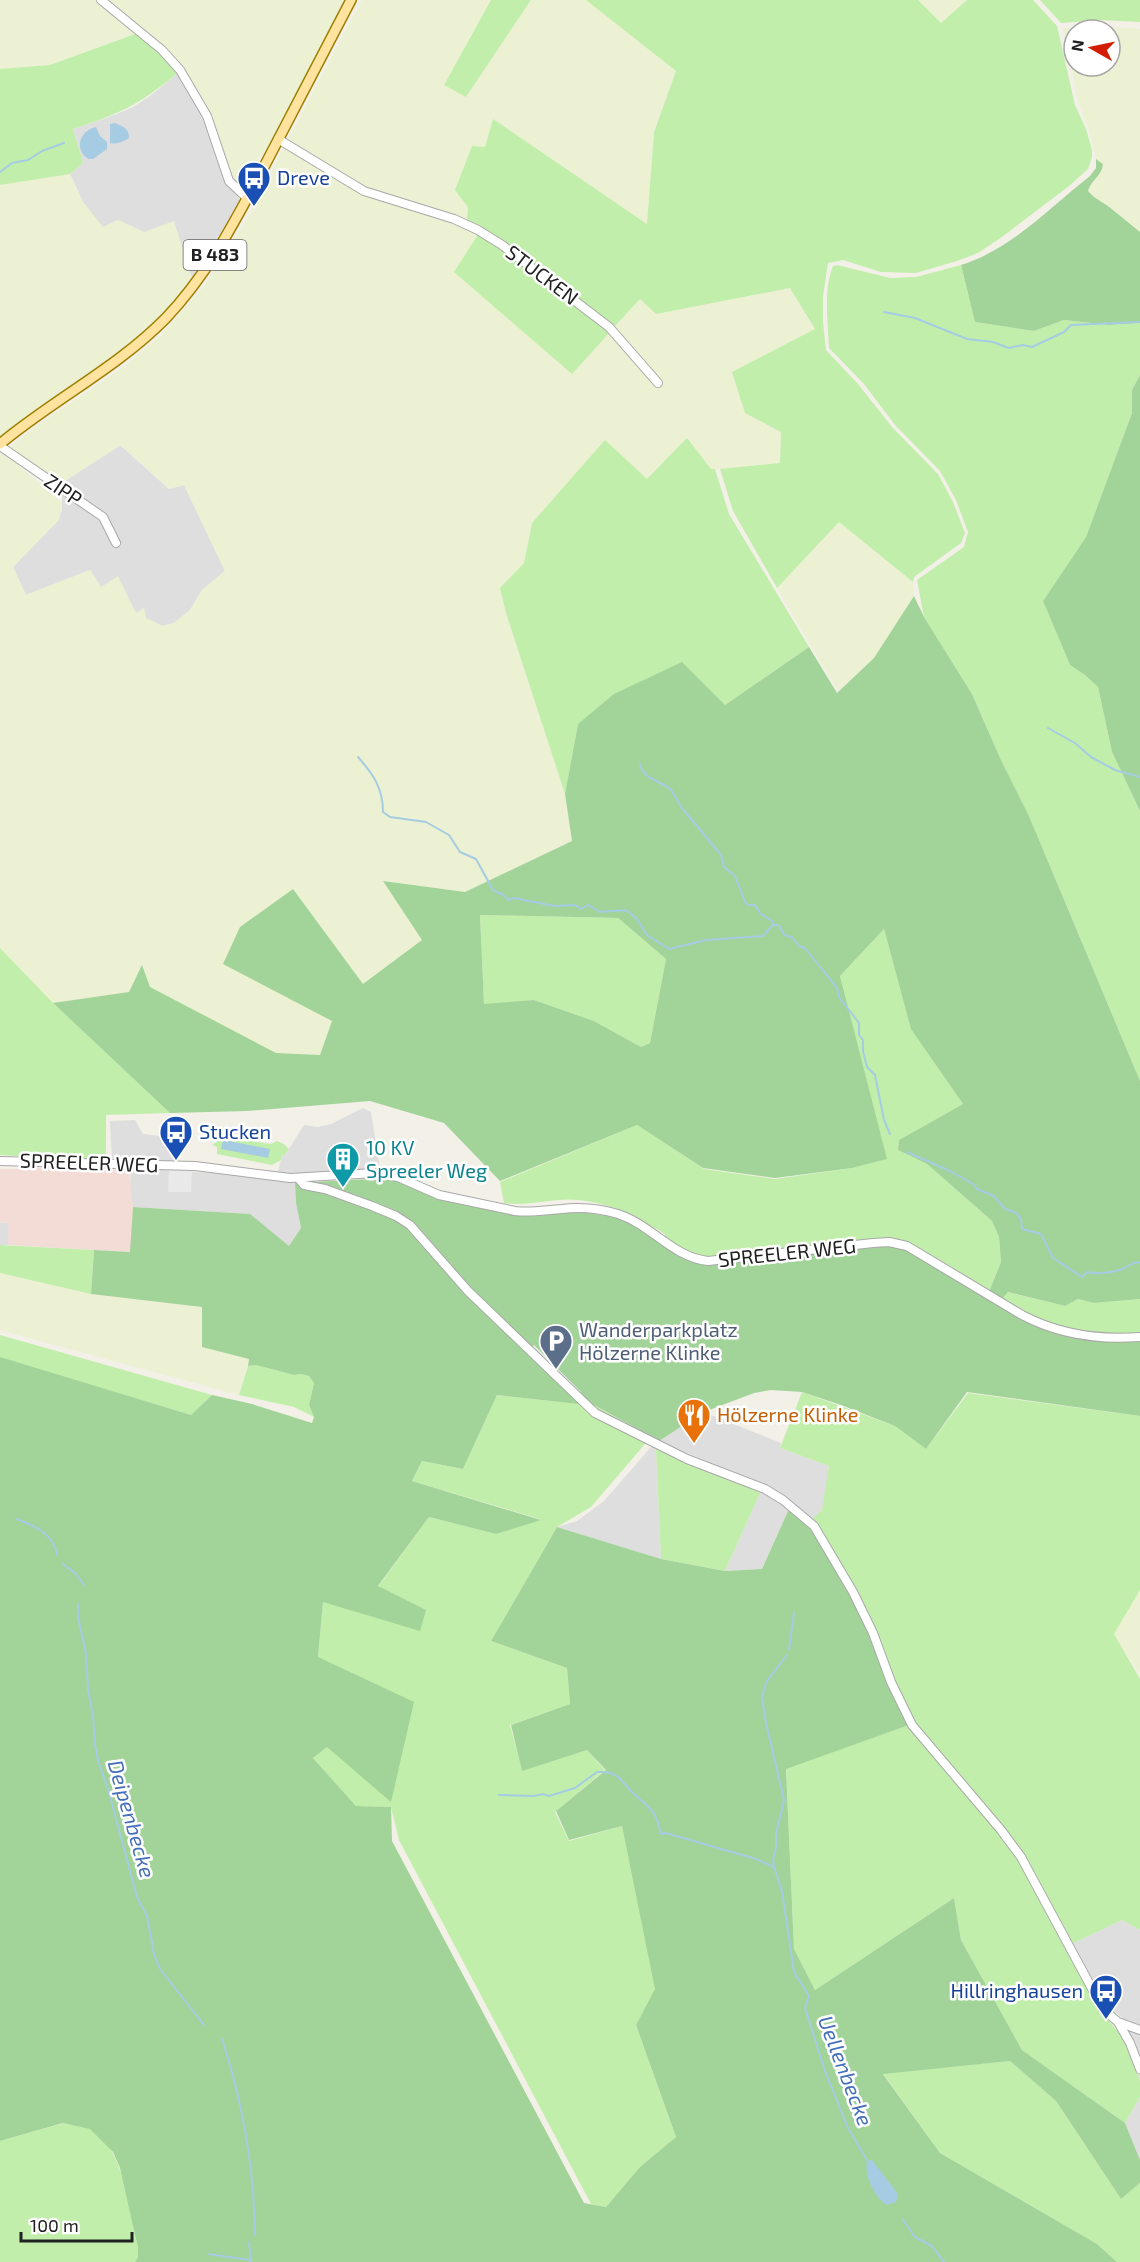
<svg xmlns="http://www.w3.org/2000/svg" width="1140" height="2262" font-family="'Exo 2',sans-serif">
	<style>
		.residential { fill: #dfdede }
		.commercial { fill: #f3dbd6 }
		.farmland { fill: #ebf1d2; fill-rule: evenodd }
		.grass { fill: #c2eeab }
		.forest { fill: #a2d499; fill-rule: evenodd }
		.parking { fill: #e9e9e9 }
		.water { fill: #a5cce2 }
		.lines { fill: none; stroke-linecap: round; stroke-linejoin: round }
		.stream { stroke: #a5cce2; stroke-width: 2 }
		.minor-casing { stroke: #a8a8a8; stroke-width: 10 }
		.major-casing { stroke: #9e8000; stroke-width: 12 }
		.minor { stroke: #fff; stroke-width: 8 }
		.major { stroke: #ffe39f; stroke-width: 9 }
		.labels { text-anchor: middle; stroke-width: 5; stroke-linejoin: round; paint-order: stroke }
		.shield { fill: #fff; stroke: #646464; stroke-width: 1.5 }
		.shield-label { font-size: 18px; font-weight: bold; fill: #212121 }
		.transit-label { font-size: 20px; fill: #164399; stroke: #fff; text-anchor: start }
		.street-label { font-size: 20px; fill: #212121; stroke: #fff }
		.culture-label { font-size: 20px; fill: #0d838f; stroke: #fff; text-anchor: start }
		.service-label { font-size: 20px; fill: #4e5e75; stroke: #fff; text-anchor: start }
		.food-label { font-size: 20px; fill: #c56008; stroke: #fff; text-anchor: start }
		.water-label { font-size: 21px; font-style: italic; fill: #456fb9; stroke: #fff }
	</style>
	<rect width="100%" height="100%" fill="#f2f0e7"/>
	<path class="residential" d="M179 72 194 96 227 183 240 200 227 224 199 264 193 281 144 232 118 220 103 228 83 202 70 174 83 163 73 129 107 118 133 107 150 96Z
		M120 445 169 489 184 485 225 571 202 590 190 610 174 623 162 626 136 613 101 587 90 570 26 595 13 567 58 520 62 510V483Z
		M363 1108 371 1112 380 1169 295 1175 296 1203 301 1228 289 1247 249 1214 133 1207 130 1191 131 1161 112 1160 110 1121 135 1120 143 1134 177 1138 175 1171 239 1174 276 1180 282 1155H285L304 1125 318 1127 331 1124Z
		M0 1222 9 1223 8 1245H0Z
		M704 1412 781 1443 780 1448 829 1466 824 1506 819 1514 811 1520 765 1486 659 1441Z
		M652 1446 656 1449 661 1559 557 1527 577 1521 604 1501Z
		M761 1491 789 1509 762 1569 725 1571Z
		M1122 1920 1140 1930V2027L1129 2023 1101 2001 1072 1944Z
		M1128 2028 1140 2033V2081L1128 2043 1118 2029Z
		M1140 2097V2160L1125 2123Z"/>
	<path class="commercial" d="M23 1167 129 1170 133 1207 131 1252 8 1245 9 1223 0 1222V1169H21Z"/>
	<path class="farmland" d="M0 0H97L138 33 50 65 0 69Z
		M105 0H347L266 154 259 156 258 160 261 164 247 191 236 186 225 167 209 112 199 91 175 59Z
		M362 0H491L444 85 466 97 531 0H586L676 71 654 130 647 224 493 119 468 207 467 225 479 233 572 373 640 299 656 314 790 288 815 329 745 413 781 432 780 463 711 470 647 479 532 523 524 563 500 588 506 613 565 794 572 841 465 892 384 881 422 940 363 984 293 889 224 964 332 1021 320 1055 276 1053 150 987 142 966 129 992 53 1004 0 949V456L3 453 6 455 62 503 59 520 13 567 26 595 90 570 101 587 118 576 136 613 144 608 146 618 162 626 174 623 190 610 202 590 225 571 184 485 169 489 121 445 62 483 54 481 9 448 32 429 125 366 161 335 203 287 256 205 279 156Z
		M918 0H967L941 23Z
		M1098 26 1140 29V232L1108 206 1094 197 1088 191 1089 186 1097 179 1100 161 1096 159 1089 130 1078 102 1063 28 1080 29ZM1074 30H1110V66H1074Z
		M70 174 83 202 103 227 118 220 144 232 174 221 193 281 169 310 128 347 0 439V185Z
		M839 522 913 582 914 596 874 658 838 691 777 588Z
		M0 1273 91 1294 202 1307 249 1359 239 1395 0 1330Z
		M1140 1590V1675L1113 1634Z"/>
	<path class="grass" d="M491 0H531L466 97 444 85Z
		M586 0H918L941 23 967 0H1033L1057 26 1075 105 1086 129 1092 150V157L1088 169 1069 186 1002 237 978 253 957 261 916 273 881 272 843 260 828 263 823 296V322L826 350 858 384 892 427 938 474 953 502 965 533 961 543 914 577 913 582 839 522 777 588 733 511 720 469 780 463 781 432 745 413 732 372 815 329 790 288 656 314 640 299 614 327 502 242 467 220 468 207 455 190 472 146 485 147 493 119 647 224 654 132 676 71Z
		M1040 0H1140V22L1099 20 1061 23Z
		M138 33 179 72C140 104 120 114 73 129L83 163 70 174 0 185V69L50 65Z
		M479 233 500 246 610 332 572 374 454 272Z
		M837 265 890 278 916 277 961 265 975 322 1034 331 1064 320 1109 325 1140 323V375L1132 390V413L1086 537 1043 601 1070 665 1085 675 1098 687 1112 752 1140 811V1081L1029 816 1001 760 972 694 924 617 917 580 964 547 968 532 956 500 940 471 895 425 864 384 829 348C828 322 823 291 833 266Z
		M687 438 711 469H715L729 514 809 647 725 705 578 724 565 794 506 613 500 588 524 563 532 523 605 440 647 479Z
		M480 915 618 918 666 959 650 1043 641 1047 594 1021 534 1000 484 1005Z
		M884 929 911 1028 963 1104 899 1140 898 1150 927 1164 992 1221 999 1237 1001 1262 989 1292 781 1257 701 1264 684 1259 662 1245 665 1234C638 1218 611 1203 579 1200 554 1197 529 1207 504 1203L500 1182 637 1125 704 1169 775 1179 852 1168 886 1159 840 976Z
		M0 948 53 1003 170 1113 106 1115V1161L0 1155Z
		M224 1137 271 1144 277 1141 284 1144 289 1149 285 1155H282L281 1160 272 1165 217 1154V1147L212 1145Z
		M0 1245 94 1250 91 1294 0 1273Z
		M1007 1292 1065 1306 1078 1299 1094 1303 1140 1299V1333L1101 1334 1052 1326 1001 1300Z
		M0 1335 212 1395 191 1415 0 1358Z
		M256 1365 294 1375 301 1374 309 1376 314 1383 309 1405 314 1417 294 1407 239 1395 248 1366Z
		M802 1392 895 1426 926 1449 968 1393 1140 1416V1590L1114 1634 1140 1679V1930L1122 1920 1072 1944 1023 1856 917 1727 889 1670 872 1621 821 1531 811 1520 822 1510 829 1466 780 1448Z
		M497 1395 596 1406 659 1441 645 1444 591 1507 557 1527 491 1641 567 1668 570 1704 510 1725 522 1770 587 1750 605 1770 555 1812 569 1841 622 1826 656 1989 636 2025 676 2137 640 2167 606 2207 591 2204 399 1840 391 1807 356 1806 313 1758 327 1747 318 1657 323 1601 425 1610 378 1587 429 1517 496 1534 540 1519 412 1481 422 1461 463 1469Z
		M659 1448 761 1491 725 1571 661 1559 656 1449Z
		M909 1725 978 1806 1019 1859 1101 2012 1128 2043 1140 2081V2097L1125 2123 1022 2050 961 1940 954 1898 815 1990 794 1949 786 1768Z
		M1010 2061 1056 2101 1121 2199 1140 2183V2262H1117L1097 2244 940 2153 883 2073Z
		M64 2123C72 2125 84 2125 91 2129 125 2149 130 2213 138 2248V2257L135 2262H0V2141Z"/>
	<path class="forest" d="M1096 159 1103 164C1102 176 1091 180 1088 191L1094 197 1108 206 1140 232V323L1109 325 1064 320 1034 331 975 322 961 265C1012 249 1049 208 1090 176L1096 168Z
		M1140 375V811L1112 752 1098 687 1085 675 1070 665 1043 601 1086 537 1132 413V390Z
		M914 596 924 617 972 694 1001 760 1029 816 1140 1081V1299L1094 1303 1078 1299 1065 1306 1008 1292 1001 1300 989 1292 1001 1262 999 1237 992 1221 927 1164 898 1150 899 1140 963 1104 911 1029 884 929 840 976 887 1159 852 1168 775 1178 703 1168 637 1125 500 1181 444 1123 370 1101 247 1111 170 1113 53 1003 129 992 142 965 150 987 276 1053 320 1055 332 1021 223 964 240 927 293 889 363 984 422 940 383 881 465 892 572 841 565 794 578 724 614 694 682 662 725 705 809 647 837 693 874 658ZM480 915 618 918 666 959 650 1043 641 1047 594 1021 534 1000 484 1004Z
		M387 1178 515 1214 574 1211 614 1217 637 1226 678 1256 701 1264 726 1263 873 1246H901L1022 1315 1063 1331 1140 1337V1416L967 1392 926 1449 895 1426 841 1405 802 1392 771 1390 754 1393 704 1412 659 1441 596 1406 497 1395 463 1469 422 1461 412 1481 541 1520 496 1534 429 1517 378 1586 426 1610 420 1631 323 1602 318 1657 414 1702 391 1802 327 1747 313 1758 356 1806 391 1807 392 1841 584 2203 606 2207 640 2167 676 2137 636 2025 655 1989 622 1826 569 1840 556 1811 606 1770 587 1750 522 1771 511 1725 570 1704 567 1668 491 1641 557 1527 661 1559 725 1571 762 1569 789 1509 815 1531 824 1545 864 1621 894 1697 909 1725 786 1769 794 1949 815 1990 954 1898 961 1940 1022 2050 1125 2123 1140 2160V2183L1121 2199 1056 2101 1010 2061 883 2074 940 2153 1097 2244 1117 2262H135L138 2257V2248L120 2168 113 2152 90 2129 63 2123 0 2141V1357L191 1415 212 1395 252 1404 312 1423 314 1417 309 1405 314 1383 309 1376 301 1374 294 1375 256 1365 248 1366 249 1359 202 1347V1307L91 1294 94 1250 130 1252 133 1207 250 1214 289 1246 301 1228 296 1203 295 1183Z"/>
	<path class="parking" d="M169 1170H192L191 1192H168Z
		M534 1345 581 1392 577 1396 531 1348Z"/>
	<path class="water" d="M115 123C122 126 130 129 129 138 125 141 115 145 110 143V124Z
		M96 127 100 136 107 142V149L93 159H89C73 150 80 130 96 127Z
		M223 1140 270 1149 268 1158 221 1149Z
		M872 2160 898 2194 896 2202 887 2205C874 2197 864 2175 867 2161Z"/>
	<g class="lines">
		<path class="stream" d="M0 172 12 163 28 160 42 151 64 143
			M884 312 915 318 967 339 993 342 1009 348 1023 345 1032 347 1064 332 1071 325 1140 322
			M1048 728 1075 743 1091 757 1115 770 1140 777
			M358 757C373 774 383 788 383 812L390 817 426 822 449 835 460 852 476 859 493 890 505 896 508 900 514 898 554 906 575 905 581 909 588 905 600 912 626 910 637 919 647 935 669 949 706 940 763 936 773 925H779L784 935 792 937 799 946 805 948 837 988 839 997 859 1023V1035L863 1040V1051L867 1067 875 1075 884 1120 890 1134
			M640 764C643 780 660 780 670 789 678 797 678 807 687 814L721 855 724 867 735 876 745 902 748 905H755L761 914 772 921 773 925
			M907 1152 952 1172 973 1184 977 1189 994 1196 1005 1209 1016 1213 1021 1219 1022 1229 1041 1234 1053 1258 1082 1277 1087 1272C1096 1274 1114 1273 1122 1269 1127 1267 1131 1264 1136 1262L1140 1263
			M17 1519C35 1526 54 1534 57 1555
			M63 1564 76 1574 84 1585
			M78 1604V1617L86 1654 88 1689 93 1717 95 1745 98 1761 108 1789 137 1897 147 1916 154 1954 160 1969 204 2025
			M789 1650 794 1613
			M499 1795 534 1796 543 1794 549 1796 575 1788 597 1772C619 1771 619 1779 632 1792 650 1809 655 1808 661 1834L666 1833 756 1859 774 1867 782 1891 794 1972 809 1996 805 2008 825 2071 848 2128 868 2162
			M774 1865 773 1859 776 1848V1834L784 1800 766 1723 762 1697 767 1681 787 1655
			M222 2039C243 2103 254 2167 255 2235
			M903 2220 915 2237 932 2246 944 2262
			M249 2242 251 2262
			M208 2254 250 2260"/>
		<defs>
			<path id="minor" d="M101 0 162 50 180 70 207 116 229 181 247 198
				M278 139 364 191 454 219 478 230 502 245 609 327 658 383
				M0 446 103 517 116 543
				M0 1161 195 1166 290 1178 375 1173 398 1177 439 1195 515 1211C531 1213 546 1210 562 1209 580 1207 601 1209 618 1214 652 1225 672 1257 708 1261L873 1243 889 1242 907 1246 1022 1315C1058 1334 1100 1340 1140 1337
				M298 1178 304 1185 325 1189 372 1206 396 1216 410 1225 468 1291 595 1413 687 1459 765 1489 783 1500 814 1526 853 1592 873 1633 891 1682 912 1725 1001 1830 1021 1857 1103 2009 1118 2022 1140 2030
				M1118 2022 1130 2043 1140 2069"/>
			<path id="major" d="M0 444C54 399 117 368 166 318 209 273 236 219 265 165 294 110 322 55 351 0"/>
		</defs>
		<use href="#minor" class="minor-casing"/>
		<use href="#major" class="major-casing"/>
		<use href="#minor" class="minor"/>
		<use href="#major" class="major"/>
	</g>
	<defs>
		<symbol id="bus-pin" viewBox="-11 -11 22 30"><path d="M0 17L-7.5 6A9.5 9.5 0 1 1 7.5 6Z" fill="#1a4fb4" stroke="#fff"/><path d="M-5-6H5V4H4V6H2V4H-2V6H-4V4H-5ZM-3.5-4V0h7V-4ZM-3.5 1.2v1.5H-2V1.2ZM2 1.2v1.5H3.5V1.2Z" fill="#fff"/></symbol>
		<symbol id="building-pin" viewBox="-11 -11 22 30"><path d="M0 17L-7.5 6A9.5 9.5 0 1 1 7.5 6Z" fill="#0f9aa8" stroke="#fff"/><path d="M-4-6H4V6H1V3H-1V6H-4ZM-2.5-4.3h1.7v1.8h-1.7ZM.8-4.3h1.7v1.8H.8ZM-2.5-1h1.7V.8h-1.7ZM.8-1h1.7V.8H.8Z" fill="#fff"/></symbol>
		<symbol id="parking-pin" viewBox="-11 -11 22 30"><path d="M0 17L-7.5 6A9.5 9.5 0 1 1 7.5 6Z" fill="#5c6f8a" stroke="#fff"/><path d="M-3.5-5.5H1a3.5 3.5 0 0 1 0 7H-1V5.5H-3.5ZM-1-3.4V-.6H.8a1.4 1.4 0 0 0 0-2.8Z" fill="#fff"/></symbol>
		<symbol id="restaurant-pin" viewBox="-11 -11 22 30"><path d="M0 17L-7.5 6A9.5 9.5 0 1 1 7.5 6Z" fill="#e8710a" stroke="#fff"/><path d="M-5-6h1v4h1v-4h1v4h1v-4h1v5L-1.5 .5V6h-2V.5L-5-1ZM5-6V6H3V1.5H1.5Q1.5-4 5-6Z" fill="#fff"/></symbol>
	</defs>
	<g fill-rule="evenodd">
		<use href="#bus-pin" x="235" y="159" width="38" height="52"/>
		<use href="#bus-pin" x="157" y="1113" width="38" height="52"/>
		<use href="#building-pin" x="324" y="1140" width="38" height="52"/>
		<use href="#parking-pin" x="537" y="1322" width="38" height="52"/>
		<use href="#restaurant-pin" x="675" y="1396" width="38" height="52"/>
		<use href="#bus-pin" x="1087" y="1972" width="38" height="52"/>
	</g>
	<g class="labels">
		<rect class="shield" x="183.5" y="240" width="63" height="30" rx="4.5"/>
		<g class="shield-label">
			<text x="215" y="261">B 483</text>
		</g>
		<g class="transit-label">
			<text x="277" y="185">Dreve</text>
			<text x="199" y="1139">Stucken</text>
			<text x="1083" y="1998" text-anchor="end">Hillringhausen</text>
		</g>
		<g class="street-label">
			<text transform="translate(542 275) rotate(37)" y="7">STUCKEN</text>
			<text transform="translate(63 490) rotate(34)" y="7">ZIPP</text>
			<text transform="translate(89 1163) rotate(2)" y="7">SPREELER WEG</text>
			<text transform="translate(787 1253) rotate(-6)" y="7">SPREELER WEG</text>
		</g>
		<g class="culture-label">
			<text x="366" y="1155">10 KV<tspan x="366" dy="23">Spreeler Weg</tspan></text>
		</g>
		<g class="service-label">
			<text x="579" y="1337">Wanderparkplatz<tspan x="579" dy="23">Hölzerne Klinke</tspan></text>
		</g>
		<g class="food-label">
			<text x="717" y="1422">Hölzerne Klinke</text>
		</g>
		<g class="water-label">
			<text transform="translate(131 1819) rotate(74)" y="7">Deipenbecke</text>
			<text transform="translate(845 2071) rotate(69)" y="7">Uellenbecke</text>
		</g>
	</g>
	<g transform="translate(1092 48) rotate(279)"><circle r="28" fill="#ffffff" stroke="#a6a6a6" stroke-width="1.5"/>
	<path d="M0-4.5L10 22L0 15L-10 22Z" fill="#d21d00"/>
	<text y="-9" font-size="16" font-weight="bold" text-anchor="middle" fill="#212121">N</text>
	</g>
	<path d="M21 2232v9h111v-9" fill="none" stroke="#212121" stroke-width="3"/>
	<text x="30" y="2232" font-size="18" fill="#212121" stroke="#ffffff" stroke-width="4.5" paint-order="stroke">100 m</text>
</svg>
